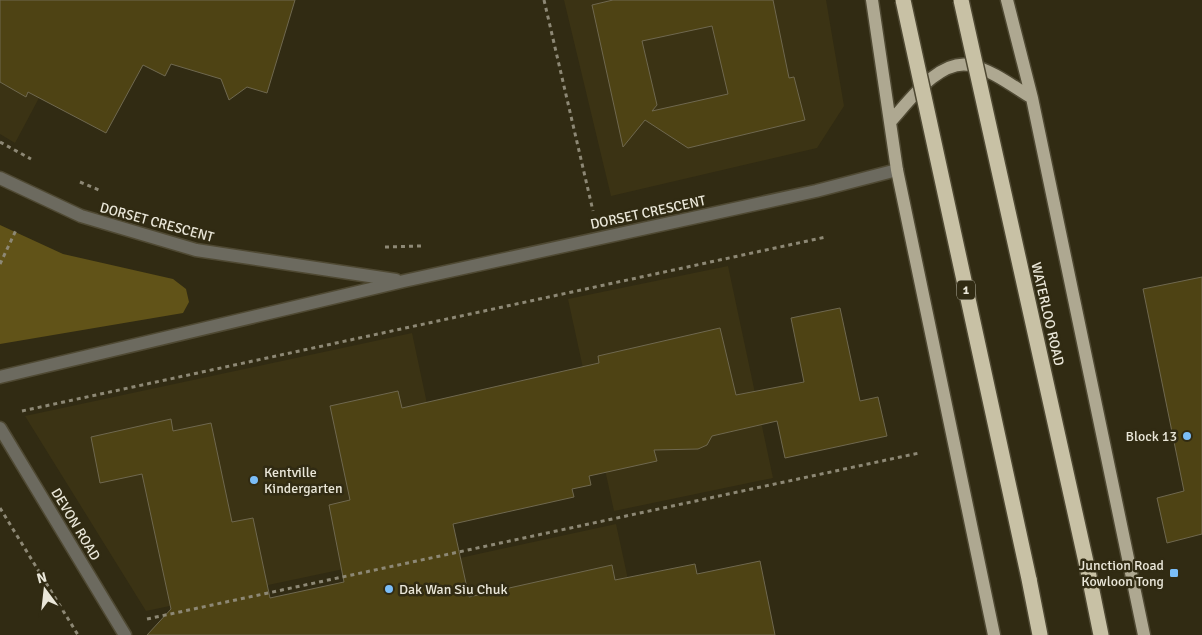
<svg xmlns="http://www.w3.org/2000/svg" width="1202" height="635" font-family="Signika,sans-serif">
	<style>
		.built { fill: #3b3314 }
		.green { fill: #615318 }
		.building { fill: #4e4314; stroke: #6f684f; fill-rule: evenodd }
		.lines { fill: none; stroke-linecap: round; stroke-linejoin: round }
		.street-casing { stroke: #4f4933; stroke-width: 15 }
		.primary-casing { stroke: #4f4933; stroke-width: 15 }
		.highway-casing { stroke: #4f4933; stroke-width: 18 }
		.path { stroke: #8d8875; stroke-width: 3; stroke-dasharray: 4 4; stroke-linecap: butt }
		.street { stroke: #6c6a5f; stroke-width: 12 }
		.primary { stroke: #aea891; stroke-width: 12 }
		.highway { stroke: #c8c1a5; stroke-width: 15 }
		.highway-bridge-casing { stroke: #4f4933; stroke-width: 18; stroke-linecap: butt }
		.highway-bridge { stroke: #c8c1a5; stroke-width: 15 }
		.poi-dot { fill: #7bbef8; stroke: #312b13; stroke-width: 2 }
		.labels { text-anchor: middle; stroke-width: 5; stroke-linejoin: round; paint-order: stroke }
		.shield { fill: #312b13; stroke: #b2af9e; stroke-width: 1 }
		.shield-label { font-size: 12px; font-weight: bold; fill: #eae7d9 }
		.street-label { font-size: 14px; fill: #eae7d9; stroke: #312b13 }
		.poi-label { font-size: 14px; fill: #eae7d9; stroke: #312b13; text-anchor: end }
	</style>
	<rect width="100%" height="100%" fill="#312b13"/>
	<path class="built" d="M0 0H91L15 143 0 134Z
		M564 0H826L844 106 817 148 611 196Z
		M728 266 773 478 614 511 568 299Z
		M412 333 457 545 146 611 25 416Z
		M616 524 640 635H477L460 558Z"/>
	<path class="green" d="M0 225 63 254 173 279 186 289 189 302 183 313 0 344Z"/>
	<path class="building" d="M0 0H295L267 93 247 87 229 100 221 79 171 64 165 76 143 65 106 133 28 92 26 97 0 82Z
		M613 0H773L789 78 794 77 805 120 688 148 645 120 623 147 592 5ZM712 26 728 94 652 111 657 105 642 41Z
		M1202 277V534L1167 543 1157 498 1184 491 1143 289Z
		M840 308 860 401 878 397 887 436 785 458 777 421 712 436 707 445 698 449 654 450 657 461 589 476 591 485 572 489 574 497 453 524 469 597 612 565 615 580 695 564 697 574 760 561 775 635H147L171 609 142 474 100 483 91 437 171 419 173 431 211 423 232 522 253 518 270 598 344 582 329 505 350 500 330 406 398 391 402 408 599 363 598 356 720 328 736 395 804 382 791 318Z"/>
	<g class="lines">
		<defs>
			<path id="street" d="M0 178 81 216 196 250 396 280
				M0 377 404 281 816 191 897 170
				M0 428 125 635"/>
			<path id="primary" d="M872 0 897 170 994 635
				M1007 0 1032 98 1144 635
				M891 121C910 100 939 59 970 65 992 70 1014 87 1032 98"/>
			<path id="highway" d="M1088 571 1101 635
				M1029 579 1040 635"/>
		</defs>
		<use href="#street" class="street-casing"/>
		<use href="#primary" class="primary-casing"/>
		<use href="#highway" class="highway-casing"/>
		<path class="path" d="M544 0 593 211
			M0 142 31 159
			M80 182 99 190
			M385 247 421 246
			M0 264 17 228
			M22 411 826 237
			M0 508 78 635
			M147 619 919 453"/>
		<use href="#street" class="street"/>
		<use href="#primary" class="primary"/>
		<use href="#highway" class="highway"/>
		<defs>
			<path id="highway-bridge" d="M903 0 1029 579
				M961 0 1088 571"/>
		</defs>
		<use href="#highway-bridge" class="highway-bridge-casing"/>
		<use href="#highway-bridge" class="highway-bridge"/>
	</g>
	<g class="poi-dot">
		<circle cx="1187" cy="436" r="5"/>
		<circle cx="254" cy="480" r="5"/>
		<rect x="1169" y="568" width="10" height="10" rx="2.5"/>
		<circle cx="389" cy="589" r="5"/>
	</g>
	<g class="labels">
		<rect class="shield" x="957" y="280.5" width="18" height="19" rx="4"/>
		<g class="shield-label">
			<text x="966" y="294">1</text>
		</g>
		<g class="street-label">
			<text transform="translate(648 212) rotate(-12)" y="5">DORSET CRESCENT</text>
			<text transform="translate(157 222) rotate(15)" y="5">DORSET CRESCENT</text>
			<text transform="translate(1048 314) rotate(77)" y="5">WATERLOO ROAD</text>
			<text transform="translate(76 524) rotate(59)" y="5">DEVON ROAD</text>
		</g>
		<g class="poi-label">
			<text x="1177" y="441">Block 13</text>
			<text x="264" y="477" text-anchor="start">Kentville<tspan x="264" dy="16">Kindergarten</tspan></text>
			<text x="1164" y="570">Junction Road<tspan x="1164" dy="16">Kowloon Tong</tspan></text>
			<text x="399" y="594" text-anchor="start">Dak Wan Siu Chuk</text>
		</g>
	</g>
	<g transform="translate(45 590) rotate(345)" stroke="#312b13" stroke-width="4" paint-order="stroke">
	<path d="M0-4L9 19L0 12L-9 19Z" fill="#eae7d9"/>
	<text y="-8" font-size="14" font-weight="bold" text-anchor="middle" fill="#eae7d9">N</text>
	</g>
</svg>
